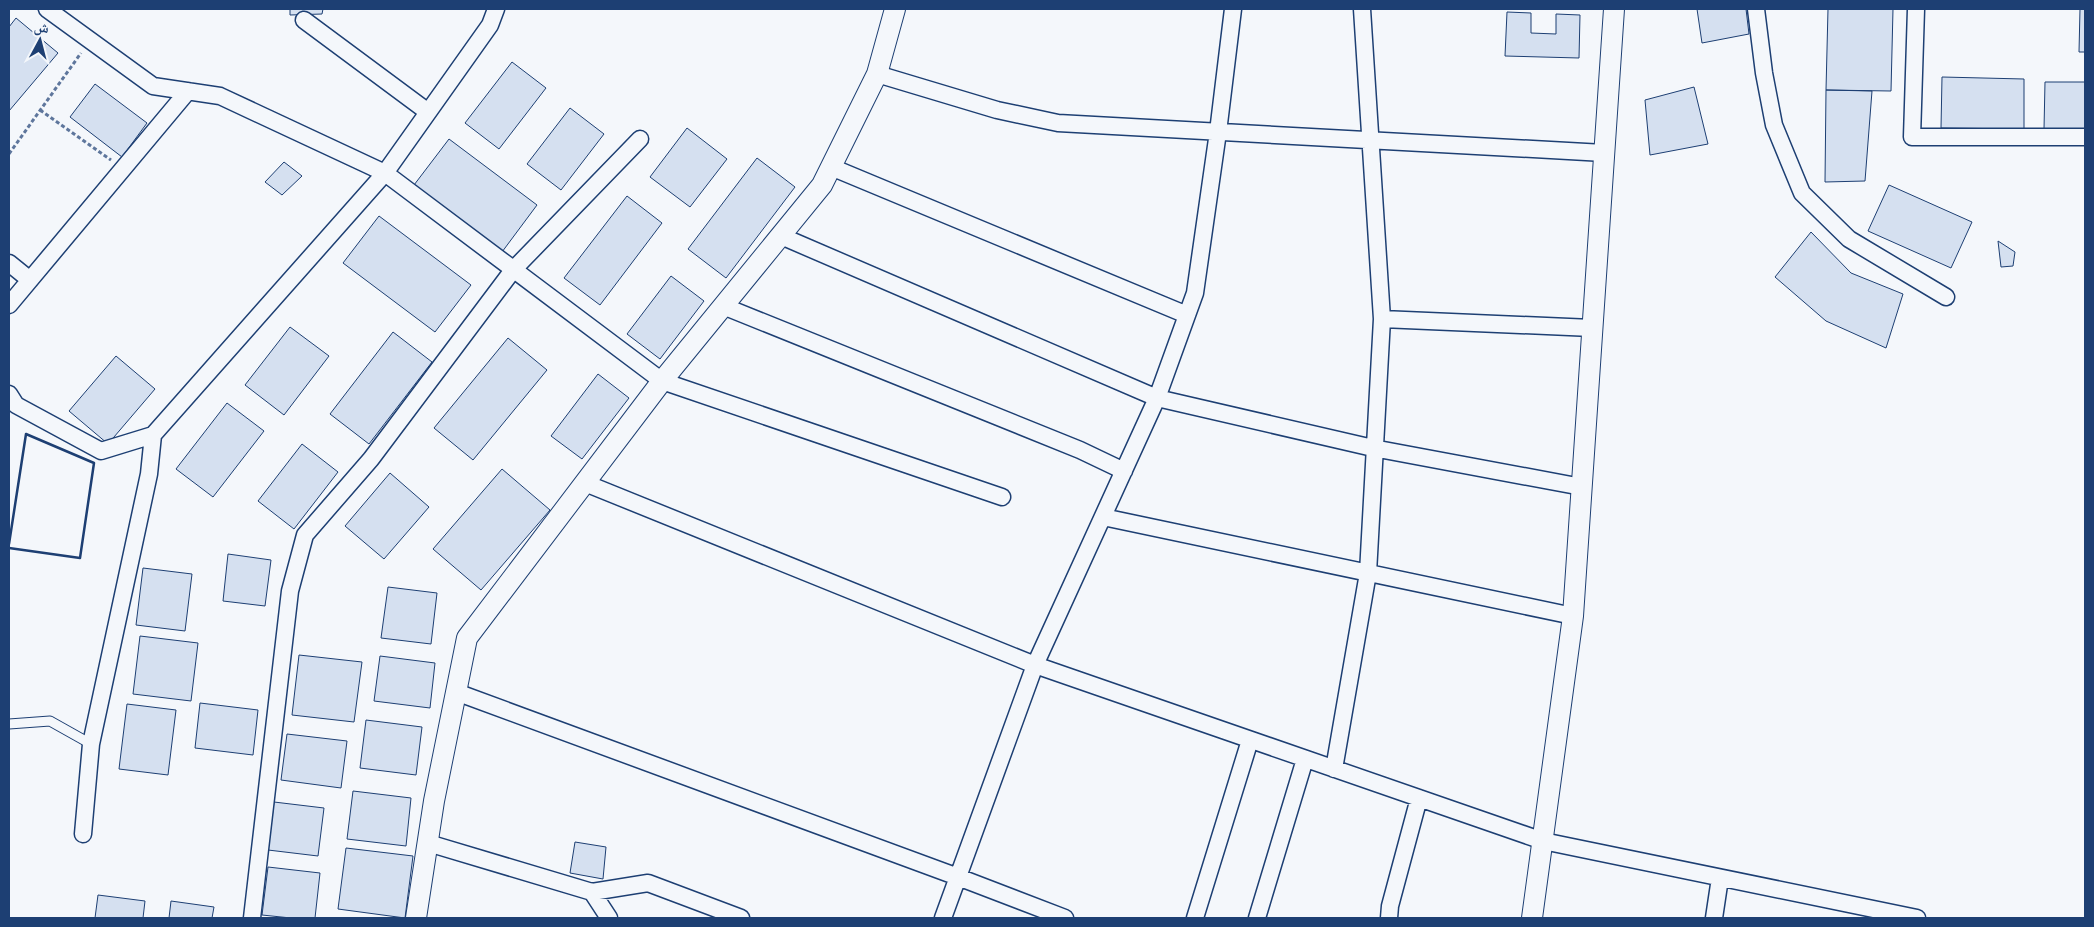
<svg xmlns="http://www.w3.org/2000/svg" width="2094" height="927" font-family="Raleway,'Noto Naskh Arabic',sans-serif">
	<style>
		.building { fill: #d5e0f0; stroke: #1d3f73 }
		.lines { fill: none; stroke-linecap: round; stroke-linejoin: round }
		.service-casing { stroke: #1d3f73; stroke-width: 11 }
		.minor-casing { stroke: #1d3f73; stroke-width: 19 }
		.tertiary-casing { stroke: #1d3f73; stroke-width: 22 }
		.path { stroke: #5e769c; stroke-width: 3; stroke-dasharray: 4 2.5; stroke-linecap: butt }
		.service { stroke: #f4f7fb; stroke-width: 9 }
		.minor { stroke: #f4f7fb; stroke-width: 16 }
		.tertiary { stroke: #f4f7fb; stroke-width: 20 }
		.wall { stroke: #1d3f73; stroke-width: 2.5 }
	</style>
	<rect width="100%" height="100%" fill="#f4f7fb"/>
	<path class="building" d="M290 9H323L322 14 290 15Z
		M1697 9H1746L1749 34 1702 43Z
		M1828 9H1893L1891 91 1826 90Z
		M2080 9H2085V52H2079Z
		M1507 12 1531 13V33L1556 34V14L1580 15 1579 58 1505 56Z
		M16 18 58 53 9 111V27Z
		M512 62 546 88 499 149 465 123Z
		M1942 77 2024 79V129L1941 128Z
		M2045 82H2085V129H2044Z
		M95 84 147 123 122 157 70 117Z
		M1694 87 1708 144 1650 155 1645 100Z
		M1826 90 1872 91 1865 181 1825 182Z
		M570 108 604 134 561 190 527 164Z
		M687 128 727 159 690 207 650 177Z
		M449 139 537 205 502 252 414 185Z
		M757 158 795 187 726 278 688 249Z
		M284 162 302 176 282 195 265 182Z
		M1889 185 1972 222 1951 268 1868 231Z
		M627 196 662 223 600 305 564 278Z
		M379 216 471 285 435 332 343 263Z
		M1811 232 1851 273 1903 294 1886 348 1826 321 1775 277Z
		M1998 241 2015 252 2013 266 2001 267Z
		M671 276 704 301 660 359 627 334Z
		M290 327 329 356 284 415 245 385Z
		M393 332 432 362 369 444 330 414Z
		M508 338 547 370 473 460 434 428Z
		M116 356 155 389 108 444 69 411Z
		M598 374 629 398 582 459 551 436Z
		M227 403 264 431 213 497 176 469Z
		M302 444 338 472 294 529 258 501Z
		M502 469 550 510 481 590 433 549Z
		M390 473 429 507 384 559 345 526Z
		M228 554 271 560 265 606 223 601Z
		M143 568 192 574 185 631 136 625Z
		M388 587 437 593 431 644 381 638Z
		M140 636 198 643 191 701 133 694Z
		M299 655 362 662 354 722 292 715Z
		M380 656 435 663 430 708 374 701Z
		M200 703 258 710 253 755 195 748Z
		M127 704 176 710 168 775 119 769Z
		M366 720 422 727 416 775 360 768Z
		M287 734 347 741 341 788 281 780Z
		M353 791 411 798 406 846 347 839Z
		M274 802 324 808 318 856 268 850Z
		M575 842 606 847 603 879 570 873Z
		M346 848 413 856 405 918 338 909Z
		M268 867 320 873 315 918H291L262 915Z
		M98 895 145 901 143 918H95Z
		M171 901 214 907 212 918H169Z"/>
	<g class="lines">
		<defs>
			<path id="service" d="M9 724 50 721 91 744"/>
			<path id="minor" d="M47 9 153 86 220 96 385 173 153 435 149 474 91 744 83 834
				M496 9 490 25 385 173 662 381 1002 497
				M1756 9 1764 73 1774 125 1802 193 1849 239 1946 297
				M1916 9 1912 137H2085
				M304 20 428 112
				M877 74 997 110 1058 123 1604 153
				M831 167 1187 315
				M781 236 1157 398 1373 448 1582 487
				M9 263 30 280
				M9 305 188 91
				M723 306 1080 450 1124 471
				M1382 319 1592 328
				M9 394 16 405 101 451 153 435
				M585 483 1035 665 1543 841 1917 918
				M1103 517 1573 616
				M456 692 958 877 1065 918
				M1334 769 1368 573 1382 319 1362 9
				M428 843 592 892 648 883 741 918
				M592 892 609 918
				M252 918 290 591 305 535 371 459 513 270 640 139
				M943 918 1035 665 1157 398 1195 293 1218 132 1233 9
				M1195 918 1250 740
				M1257 918 1305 759
				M1389 918 1390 906 1419 798
				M1714 918 1720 878"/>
			<path id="tertiary" d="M416 918 434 801 467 638 662 381 822 185 877 74 895 9
				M1532 918 1573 616 1614 9"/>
		</defs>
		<use href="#service" class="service-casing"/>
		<use href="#minor" class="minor-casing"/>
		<use href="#tertiary" class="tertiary-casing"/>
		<path class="path" d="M40 110 111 160
			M9 154 81 53"/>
		<use href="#service" class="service"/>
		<use href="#minor" class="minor"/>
		<use href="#tertiary" class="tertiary"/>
		<path class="wall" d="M9 544 26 434 94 463 80 558 9 548"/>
	</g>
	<rect width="2094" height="927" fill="none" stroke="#1d3f73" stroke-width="20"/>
	<g transform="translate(40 40) rotate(7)" stroke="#f4f7fb" stroke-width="4" paint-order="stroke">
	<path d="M0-4L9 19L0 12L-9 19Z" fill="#1d3f73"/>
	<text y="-8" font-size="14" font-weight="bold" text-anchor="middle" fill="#1d3f73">ش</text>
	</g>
</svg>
